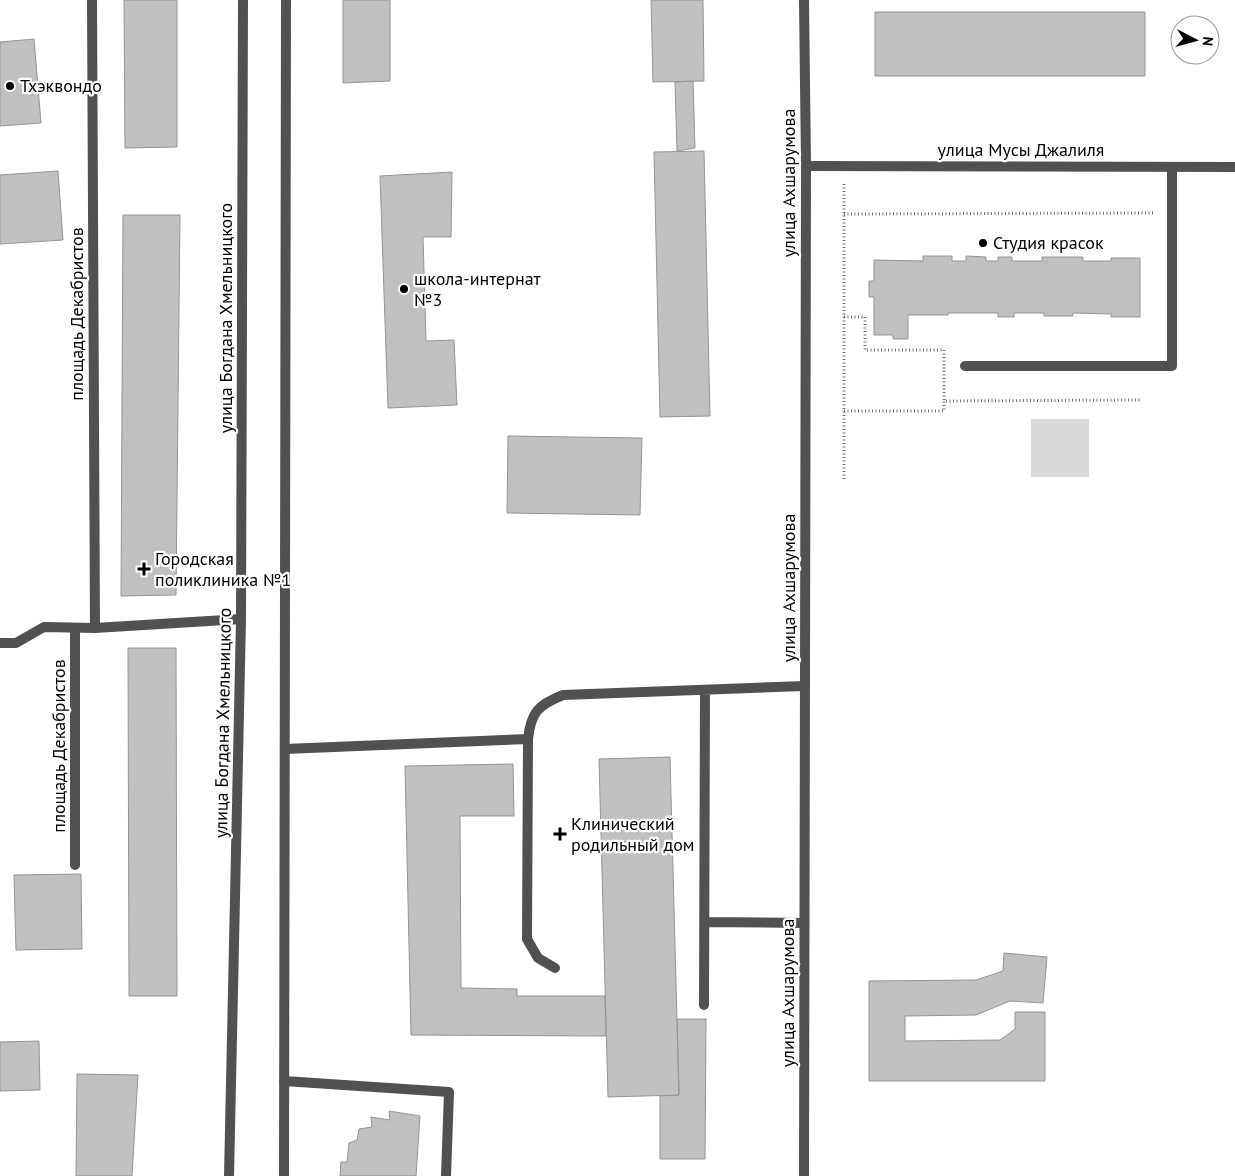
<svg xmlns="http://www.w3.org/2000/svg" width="1235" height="1176" font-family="'PT Sans',sans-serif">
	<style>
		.green { fill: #d8d8d8 }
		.building { fill: #c0c0c0; stroke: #959595 }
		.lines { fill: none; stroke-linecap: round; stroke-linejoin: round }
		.path { stroke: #737373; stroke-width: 3; stroke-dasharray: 1 2.5; stroke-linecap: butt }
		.service { stroke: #515151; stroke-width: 10 }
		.minor { stroke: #515151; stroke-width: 10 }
		.tertiary { stroke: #515151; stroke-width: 10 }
		.poi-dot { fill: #000; stroke: #fff; stroke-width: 2 }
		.labels { text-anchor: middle; stroke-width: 4.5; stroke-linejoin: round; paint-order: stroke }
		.poi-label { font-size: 18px; fill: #000; stroke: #fff; text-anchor: start }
		.street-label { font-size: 18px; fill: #000; stroke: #fff }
	</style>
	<rect width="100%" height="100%" fill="#fff"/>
	<path class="green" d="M1031 419H1089V477H1031Z"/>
	<path class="building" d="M124 0H177V147L125 148Z
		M343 0H390V81L343 83Z
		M651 0H703L704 81 653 82Z
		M875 12H1145V76H875Z
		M34 39 41 123 0 126V42Z
		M693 81 695 148 677 151 675 82Z
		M704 151 710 416 660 417 654 152Z
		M58 171 63 240 0 244V175Z
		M452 172 451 237H423L426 341 454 340 457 405 388 408 380 176Z
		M123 215H180L176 595 121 596Z
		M923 256H952V261H966V256L986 257V261H998V257H1012V261H1042V257H1083V261H1111V258H1140V317H1111V314L1073 313V316H1044V313H1014V317H998V313H948V315H908V339H893V335H874V297H869V281H874V260L923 261Z
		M508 436 642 438 640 515 507 513Z
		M128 648H176L177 996H129Z
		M670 757 679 1095 608 1097 599 759Z
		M513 764 514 816H460L461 988 517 989V996H605L606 1036 411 1035 405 766Z
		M81 874 82 949 16 950 14 875Z
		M1004 953 1047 957 1043 1003 1010 1001 976 1015 905 1016V1041L1000 1040 1015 1029V1012H1045V1081H869V981L976 980 1003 971Z
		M677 1019H706L705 1159H660V1096L679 1095Z
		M39 1041 40 1090 0 1091V1042Z
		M77 1074 138 1075 132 1176H76Z
		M389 1111 420 1116 416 1176H340L341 1162H347L349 1143 357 1140 359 1129 372 1127 371 1117 390 1120Z"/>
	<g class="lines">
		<path class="path" d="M844 184V481
			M844 214 1154 213
			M844 317H865V350H944V401
			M844 411H944V401L1142 400"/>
		<path class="service" d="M965 366H1172V167
			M0 643H16L44 627 95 628 241 619
			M285 749 528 739
			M705 922 804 923
			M555 968 538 958 527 939 528 739C531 712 538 705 563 695L805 686
			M704 1005 705 690
			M284 1081 449 1092 446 1176"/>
		<path class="minor" d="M92 0 95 628
			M806 166 1235 167
			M75 865V628
			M229 1176 241 619 243 0
			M284 1176 286 0"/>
		<path class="tertiary" d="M804 1176 806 166 804 0"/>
	</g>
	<g class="poi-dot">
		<circle cx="10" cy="86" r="5"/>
		<circle cx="983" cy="243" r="5"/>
		<circle cx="404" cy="289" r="5"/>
		<path d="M141.5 561.5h5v5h5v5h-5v5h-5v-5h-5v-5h5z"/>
		<path d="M557.5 826.5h5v5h5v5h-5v5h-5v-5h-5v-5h5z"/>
	</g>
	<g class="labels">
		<g class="poi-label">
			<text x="20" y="92">Тхэквондо</text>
			<text x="993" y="249">Студия красок</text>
			<text x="414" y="285">школа-интернат<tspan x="414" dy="21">№3</tspan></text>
			<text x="155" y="565">Городская<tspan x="155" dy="21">поликлиника №1</tspan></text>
			<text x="571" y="830">Клинический<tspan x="571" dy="21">родильный дом</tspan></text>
		</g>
		<g class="street-label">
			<text x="1021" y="156">улица Мусы Джалиля</text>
			<text transform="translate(789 183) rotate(-90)" y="6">улица Ахшарумова</text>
			<text transform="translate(77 314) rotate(-90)" y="6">площадь Декабристов</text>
			<text transform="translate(226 318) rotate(-90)" y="6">улица Богдана Хмельницкого</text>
			<text transform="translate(789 588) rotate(-90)" y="6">улица Ахшарумова</text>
			<text transform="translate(223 723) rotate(-89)" y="6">улица Богдана Хмельницкого</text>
			<text transform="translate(59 746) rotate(-90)" y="6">площадь Декабристов</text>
			<text transform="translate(788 993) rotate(-90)" y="6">улица Ахшарумова</text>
		</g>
	</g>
	<g transform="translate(1195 40) rotate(96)"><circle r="24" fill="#ffffff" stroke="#999999"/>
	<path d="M0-4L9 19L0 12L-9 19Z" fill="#000000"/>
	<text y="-8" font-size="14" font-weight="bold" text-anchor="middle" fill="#000000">N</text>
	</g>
</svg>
